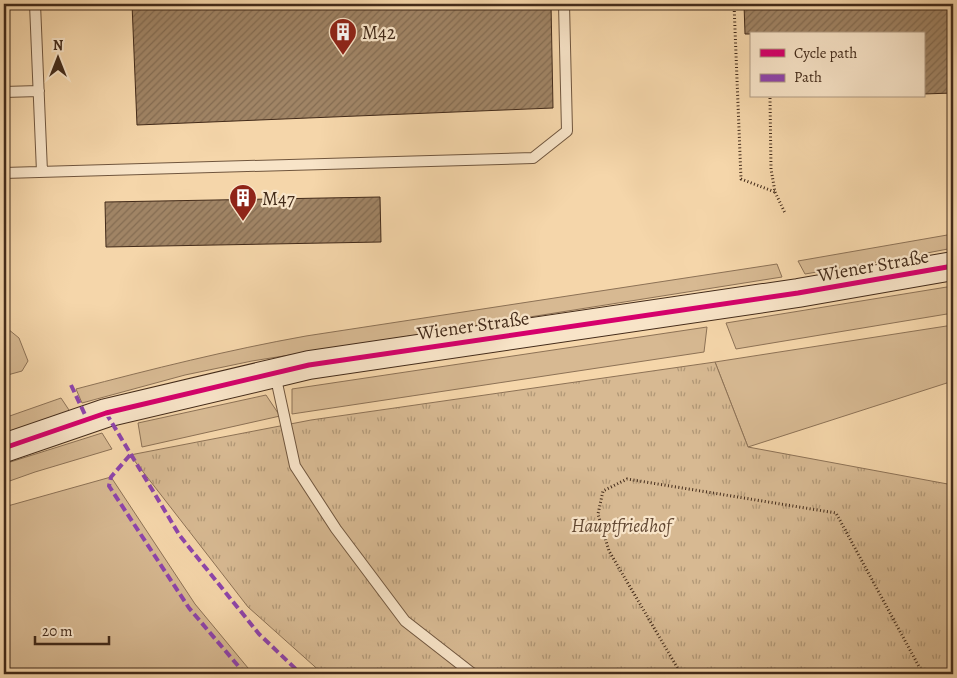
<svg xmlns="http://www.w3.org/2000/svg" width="957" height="678" font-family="Alegreya,serif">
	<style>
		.green { fill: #d7b992; stroke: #8d7256 }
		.park { fill: url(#park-tufts); stroke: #8d7256 }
		.building { fill: url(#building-hatch); stroke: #432b1a }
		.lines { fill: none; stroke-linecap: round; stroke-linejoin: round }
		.service-casing { stroke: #70563e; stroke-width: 12 }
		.secondary-casing { stroke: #432b1a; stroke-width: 30 }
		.path { stroke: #432b1a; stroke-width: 3; stroke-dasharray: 1 2.5; stroke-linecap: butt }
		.service { stroke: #f8e4c8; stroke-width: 10 }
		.secondary { stroke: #f8e4c8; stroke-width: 28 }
		.quiet { stroke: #8e44ad; stroke-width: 4; stroke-dasharray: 8 4; stroke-linecap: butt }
		.cycleway-casing { stroke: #f8e4c8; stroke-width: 8 }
		.cycleway { stroke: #d6006c; stroke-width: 5 }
		.labels { text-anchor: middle; stroke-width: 4.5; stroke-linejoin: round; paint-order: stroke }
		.poi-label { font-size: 19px; fill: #432b1a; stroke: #f8e4c8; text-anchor: start }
		.street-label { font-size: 19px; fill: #432b1a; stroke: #f8e4c8 }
		.park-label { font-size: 19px; font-style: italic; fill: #614732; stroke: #f8e4c8 }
	</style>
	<defs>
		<pattern id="park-tufts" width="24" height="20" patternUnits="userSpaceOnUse" patternTransform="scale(1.25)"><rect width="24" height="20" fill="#d7b992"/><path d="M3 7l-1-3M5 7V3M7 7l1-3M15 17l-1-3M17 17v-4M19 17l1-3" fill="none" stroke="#b09776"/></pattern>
		<pattern id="building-hatch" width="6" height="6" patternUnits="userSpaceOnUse" patternTransform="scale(1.25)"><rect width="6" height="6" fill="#a08465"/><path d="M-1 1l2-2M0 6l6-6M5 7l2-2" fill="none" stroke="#846c52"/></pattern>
	</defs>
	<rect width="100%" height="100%" fill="#f5d6aa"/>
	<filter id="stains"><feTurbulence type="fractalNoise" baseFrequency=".004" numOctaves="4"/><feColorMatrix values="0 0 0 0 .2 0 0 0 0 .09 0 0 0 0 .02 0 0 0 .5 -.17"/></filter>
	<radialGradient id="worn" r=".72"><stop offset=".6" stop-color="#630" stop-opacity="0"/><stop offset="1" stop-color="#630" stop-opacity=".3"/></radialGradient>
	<path class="green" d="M953 234V248L901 258 805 274 798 261Z
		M777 264 782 277 252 361 185 375 82 403 76 389C152 369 228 350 306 336Z
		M953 286V313L736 349 726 323Z
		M953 325V381L748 447 715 362Z
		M707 327 704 352 292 414V389Z
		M4 329H8L19 338 28 361 22 371 4 376Z
		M266 395 280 416 142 447 138 423Z
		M61 398 71 413 4 435V418Z
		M102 433 112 449 35 472 4 483V464Z
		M111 477 195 604 253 674H4V507Z"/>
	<path class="park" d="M715 362 748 447 953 485V674H323L248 607 130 455 311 420Z"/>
	<path class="building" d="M132 4H551L553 108 137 125Z
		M744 4H953V93L923 94V34H745Z
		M380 197 381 242 106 247 105 202Z"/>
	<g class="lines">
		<defs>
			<path id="service" d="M35 4 42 172
				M4 92 39 91
				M4 173 533 158 567 131 564 4
				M275 374 295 466 336 529 405 621 473 674"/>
			<path id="secondary" d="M4 448 106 413 309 365 798 293 953 266"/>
		</defs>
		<use href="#service" class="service-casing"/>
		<use href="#secondary" class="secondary-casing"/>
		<path class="path" d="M734 4 741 179 775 192
			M770 98 771 169 775 192 785 213
			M681 674 609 551 598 514 603 491 627 479 836 513 923 674"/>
		<use href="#service" class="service"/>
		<use href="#secondary" class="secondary"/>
		<path class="quiet" d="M71 385 87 419
			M106 413 180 536 259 634 301 674
			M130 455 111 477 109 486 189 608 245 674"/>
		<defs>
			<path id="cycleway" d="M4 448 106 413 309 365 798 293 953 266"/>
		</defs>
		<use href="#cycleway" class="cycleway-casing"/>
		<use href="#cycleway" class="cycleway"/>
	</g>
	<defs>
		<symbol id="building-pin" viewBox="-11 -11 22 30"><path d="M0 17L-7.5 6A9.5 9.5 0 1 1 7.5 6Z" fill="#8f2418" stroke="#f8e4c8"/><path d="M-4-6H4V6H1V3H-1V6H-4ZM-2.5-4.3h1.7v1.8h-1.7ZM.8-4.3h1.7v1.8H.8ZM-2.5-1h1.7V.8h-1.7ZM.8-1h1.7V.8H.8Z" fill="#fff"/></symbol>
	</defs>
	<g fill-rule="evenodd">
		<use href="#building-pin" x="327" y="16" width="32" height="43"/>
		<use href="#building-pin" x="227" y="182" width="32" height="43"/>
	</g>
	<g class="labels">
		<g class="poi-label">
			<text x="362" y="39">M42</text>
			<text x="262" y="205">M47</text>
		</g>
		<g class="street-label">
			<text transform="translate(873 265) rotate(-10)" y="7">Wiener Straße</text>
			<text transform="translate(473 325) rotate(-8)" y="7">Wiener Straße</text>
		</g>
		<g class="park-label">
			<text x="621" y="532">Hauptfriedhof</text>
		</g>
	</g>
	<rect width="957" height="678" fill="none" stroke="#f5d6aa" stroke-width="20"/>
	<rect x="5" y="5" width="947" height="668" fill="none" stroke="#432b1a" stroke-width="2.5"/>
	<rect x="10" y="10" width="937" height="658" fill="none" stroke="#432b1a"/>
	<rect x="750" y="32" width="175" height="65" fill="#f8e4c8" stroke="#b09a82"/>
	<rect x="760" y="49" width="25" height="8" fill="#d6006c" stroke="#b09a82"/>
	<text x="794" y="58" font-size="15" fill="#432b1a">Cycle path</text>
	<rect x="760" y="74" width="25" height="8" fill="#8e44ad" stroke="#b09a82"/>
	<text x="794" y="82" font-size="15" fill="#432b1a">Path</text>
	<g transform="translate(58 58)" stroke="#f8e4c8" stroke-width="4" paint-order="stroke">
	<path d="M0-4L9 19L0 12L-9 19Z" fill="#432b1a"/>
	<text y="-8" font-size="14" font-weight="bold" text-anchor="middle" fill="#432b1a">N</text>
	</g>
	<path d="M35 636v8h74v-8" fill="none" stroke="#432b1a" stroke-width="2.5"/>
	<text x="42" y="636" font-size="15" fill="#432b1a" stroke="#f8e4c8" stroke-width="4" paint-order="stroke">20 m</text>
	<rect width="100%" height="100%" filter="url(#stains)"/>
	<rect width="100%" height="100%" fill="url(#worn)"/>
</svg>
